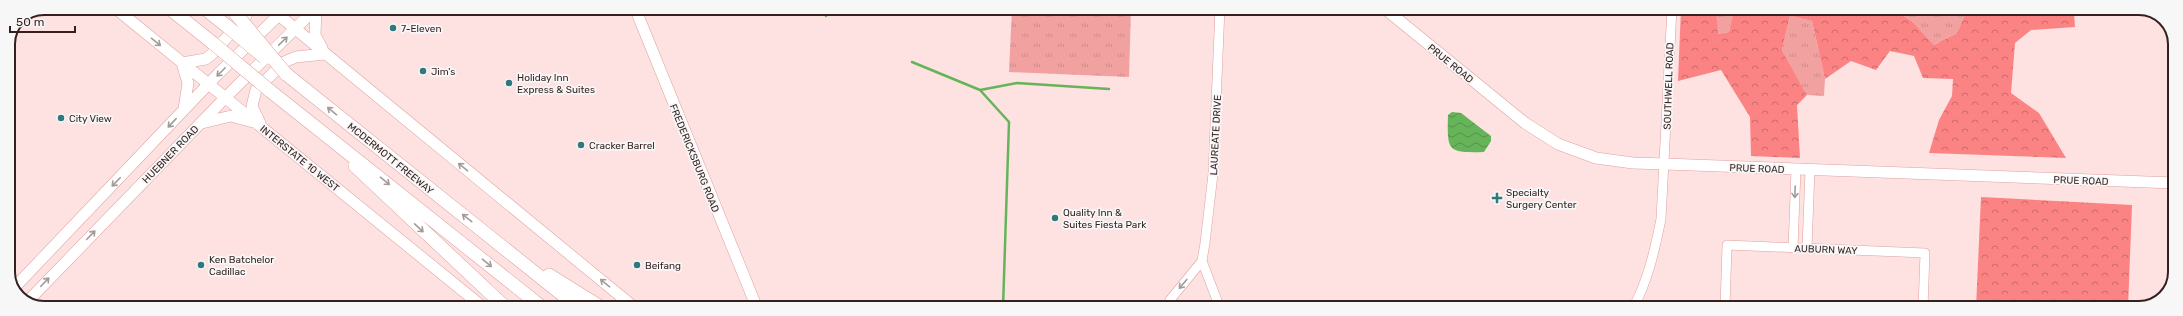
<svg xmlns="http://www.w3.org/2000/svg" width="2183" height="316" font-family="Rubik,sans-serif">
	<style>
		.grass { fill: url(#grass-tufts) }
		.forest { fill: url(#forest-crowns) }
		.water { fill: url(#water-waves) }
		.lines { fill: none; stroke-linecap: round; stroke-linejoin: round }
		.stream { stroke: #66b459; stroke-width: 2.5 }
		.minor-casing { stroke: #dea19f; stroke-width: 10 }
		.major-casing { stroke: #dea19f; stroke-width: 12 }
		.highway-casing { stroke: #dea19f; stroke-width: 14 }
		.minor { stroke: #fff; stroke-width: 9 }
		.major { stroke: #fff; stroke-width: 11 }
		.highway { stroke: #fff; stroke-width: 13 }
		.highway-bridge-casing { stroke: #dea19f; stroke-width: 14; stroke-linecap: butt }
		.highway-bridge { stroke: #fff; stroke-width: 13 }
		.oneway { stroke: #a59a9a }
		.poi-dot { fill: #2f787d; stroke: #f7f7f7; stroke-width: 1.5 }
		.labels { text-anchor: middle; stroke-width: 3.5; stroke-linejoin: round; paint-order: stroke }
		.poi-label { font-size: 10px; fill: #361f1f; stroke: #f7f7f7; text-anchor: start }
		.street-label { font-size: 10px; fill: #361f1f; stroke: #f7f7f7 }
		.rim { fill: none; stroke: #361f1f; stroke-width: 2 }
	</style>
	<defs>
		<pattern id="grass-tufts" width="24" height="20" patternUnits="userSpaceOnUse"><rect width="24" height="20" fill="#f1a2a0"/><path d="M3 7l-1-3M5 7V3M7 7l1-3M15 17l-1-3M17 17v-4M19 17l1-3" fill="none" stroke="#cf8b89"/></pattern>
		<pattern id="forest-crowns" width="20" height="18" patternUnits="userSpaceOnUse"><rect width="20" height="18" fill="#fc8384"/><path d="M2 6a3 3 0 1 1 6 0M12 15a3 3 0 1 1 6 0" fill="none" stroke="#cd6b6b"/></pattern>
		<pattern id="water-waves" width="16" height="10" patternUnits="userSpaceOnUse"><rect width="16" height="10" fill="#66b459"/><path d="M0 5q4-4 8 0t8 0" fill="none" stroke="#559249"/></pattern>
	</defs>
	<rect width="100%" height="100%" fill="#fde2e1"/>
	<path class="grass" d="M1012 8H1131L1129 77 1009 72Z
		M1716 8H1734L1729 32 1717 34Z
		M1890 8H1968L1957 33 1934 45 1912 21Z
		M1790 16 1812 21 1825 79 1824 96 1807 95 1782 50Z"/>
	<path class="forest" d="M1681 8H1716L1718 34 1729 32 1734 8H1890L1912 21 1934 45 1957 33 1968 8H2029L2074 13 2075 27 2031 30 2015 43 2011 93 2039 113 2066 158 1929 153 1939 120 1952 96 1953 79 1923 78 1914 56 1890 51 1876 70 1851 61 1825 79 1812 21 1790 16 1782 50 1807 95 1797 105 1800 158 1751 156 1750 117 1721 70 1678 81Z
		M1981 197 2132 205 2128 308H1976Z"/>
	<path class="water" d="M1452 112 1461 113 1491 136V141L1484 152C1447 153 1447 151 1448 115Z"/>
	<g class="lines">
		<path class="stream" d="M822 8 826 16
			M912 62 980 90 1009 122 1003 308
			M980 90 1017 83 1109 89"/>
		<defs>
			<path id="minor" d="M1793 248 1796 169
				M1807 248 1810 170
				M1202 261 1220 308
				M824 308 831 306 866 308
				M1167 308 1170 300 1202 261 1205 243 1213 174 1220 8
				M1633 308C1648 281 1655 249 1661 219L1672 8
				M1725 308 1727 245 1925 253 1923 308"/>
			<path id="major" d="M115 8 484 308
				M270 8 635 308
				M635 8 757 308
				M1384 8 1525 123 1558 144 1596 158 1633 163 1665 164 2175 183
				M316 9 315 35 322 48
				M182 63 206 59 212 54 246 16 248 8
				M182 63 188 83 184 109
				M202 123 231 116 253 122
				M260 123 252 106 256 90 284 62 296 57 325 54
				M14 288 218 74 286 8
				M27 302 225 98 316 8"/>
			<path id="highway" d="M169 8 214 44
				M204 8 228 27
				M286 74 579 308
				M269 90 543 308
				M355 166 506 308
				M549 275 602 308"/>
		</defs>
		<use href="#minor" class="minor-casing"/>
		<use href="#major" class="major-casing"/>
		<use href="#highway" class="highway-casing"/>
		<use href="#minor" class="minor"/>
		<use href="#major" class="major"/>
		<use href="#highway" class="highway"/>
		<defs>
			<path id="highway-bridge" d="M231 8 286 74
				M228 27 265 58
				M214 44 269 90"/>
		</defs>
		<use href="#highway-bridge" class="highway-bridge-casing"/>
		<use href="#highway-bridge" class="highway-bridge"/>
	</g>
	<defs><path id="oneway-shaft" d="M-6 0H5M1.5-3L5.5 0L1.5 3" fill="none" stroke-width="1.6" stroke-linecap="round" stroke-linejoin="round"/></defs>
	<g class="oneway">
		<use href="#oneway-shaft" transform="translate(283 41) rotate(-44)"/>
		<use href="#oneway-shaft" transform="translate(156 42) rotate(39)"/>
		<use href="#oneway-shaft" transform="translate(221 72) rotate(135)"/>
		<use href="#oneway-shaft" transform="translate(332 111) rotate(-141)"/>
		<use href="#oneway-shaft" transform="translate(172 123) rotate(133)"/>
		<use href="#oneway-shaft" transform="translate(463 167) rotate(-141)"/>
		<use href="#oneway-shaft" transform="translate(385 181) rotate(39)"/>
		<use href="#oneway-shaft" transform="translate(116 182) rotate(134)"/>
		<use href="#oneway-shaft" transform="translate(1795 192) rotate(92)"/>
		<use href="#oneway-shaft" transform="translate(467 218) rotate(-142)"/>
		<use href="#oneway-shaft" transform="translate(419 228) rotate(43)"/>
		<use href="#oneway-shaft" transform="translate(91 235) rotate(-46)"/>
		<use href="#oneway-shaft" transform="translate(487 263) rotate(39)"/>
		<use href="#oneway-shaft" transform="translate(45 282) rotate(-46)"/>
		<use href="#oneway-shaft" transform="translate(605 283) rotate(-141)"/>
		<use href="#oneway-shaft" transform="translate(1183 284) rotate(130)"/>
	</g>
	<g class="poi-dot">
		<circle cx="393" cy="28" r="4"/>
		<circle cx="423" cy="71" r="4"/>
		<circle cx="509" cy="83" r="4"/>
		<circle cx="61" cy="118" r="4"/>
		<circle cx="581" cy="145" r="4"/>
		<path d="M1495 192h4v4h4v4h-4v4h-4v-4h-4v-4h4z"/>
		<circle cx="1055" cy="218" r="4"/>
		<circle cx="201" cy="265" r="4"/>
		<circle cx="637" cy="265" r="4"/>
	</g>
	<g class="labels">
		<g class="poi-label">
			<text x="401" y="32">7-Eleven</text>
			<text x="431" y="75">Jim's</text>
			<text x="517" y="81">Holiday Inn<tspan x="517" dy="12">Express &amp; Suites</tspan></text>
			<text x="69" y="122">City View</text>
			<text x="589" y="149">Cracker Barrel</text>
			<text x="1506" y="196">Specialty<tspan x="1506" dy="12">Surgery Center</tspan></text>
			<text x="1063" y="216">Quality Inn &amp;<tspan x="1063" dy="12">Suites Fiesta Park</tspan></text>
			<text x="209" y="263">Ken Batchelor<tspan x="209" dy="12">Cadillac</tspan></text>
			<text x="645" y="269">Beifang</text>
		</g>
		<g class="street-label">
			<text transform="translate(1451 63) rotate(39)" y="4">PRUE ROAD</text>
			<text transform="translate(1668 86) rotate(-88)" y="4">SOUTHWELL ROAD</text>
			<text transform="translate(1215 135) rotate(-87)" y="4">LAUREATE DRIVE</text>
			<text transform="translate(170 154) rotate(-46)" y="4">HUEBNER ROAD</text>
			<text transform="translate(300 158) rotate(39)" y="4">INTERSTATE 10 WEST</text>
			<text transform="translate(391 158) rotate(39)" y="4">MCDERMOTT FREEWAY</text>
			<text transform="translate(695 158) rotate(68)" y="4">FREDERICKSBURG ROAD</text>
			<text transform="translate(1757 168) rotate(2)" y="4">PRUE ROAD</text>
			<text transform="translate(2081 180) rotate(2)" y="4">PRUE ROAD</text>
			<text transform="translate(1826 249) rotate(2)" y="4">AUBURN WAY</text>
		</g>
	</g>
	<path d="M0 0H2183V316H0ZM44 15H2139A29 29 0 0 1 2168 44V272A29 29 0 0 1 2139 301H44A29 29 0 0 1 15 272V44A29 29 0 0 1 44 15Z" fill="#f7f7f7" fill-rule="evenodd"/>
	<path class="rim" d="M44 15H2139A29 29 0 0 1 2168 44V272A29 29 0 0 1 2139 301H44A29 29 0 0 1 15 272V44A29 29 0 0 1 44 15Z"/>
	<path d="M10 26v6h65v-6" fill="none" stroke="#361f1f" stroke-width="2"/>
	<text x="16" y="26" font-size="12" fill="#361f1f" stroke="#f7f7f7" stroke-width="3" paint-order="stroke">50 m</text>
</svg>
